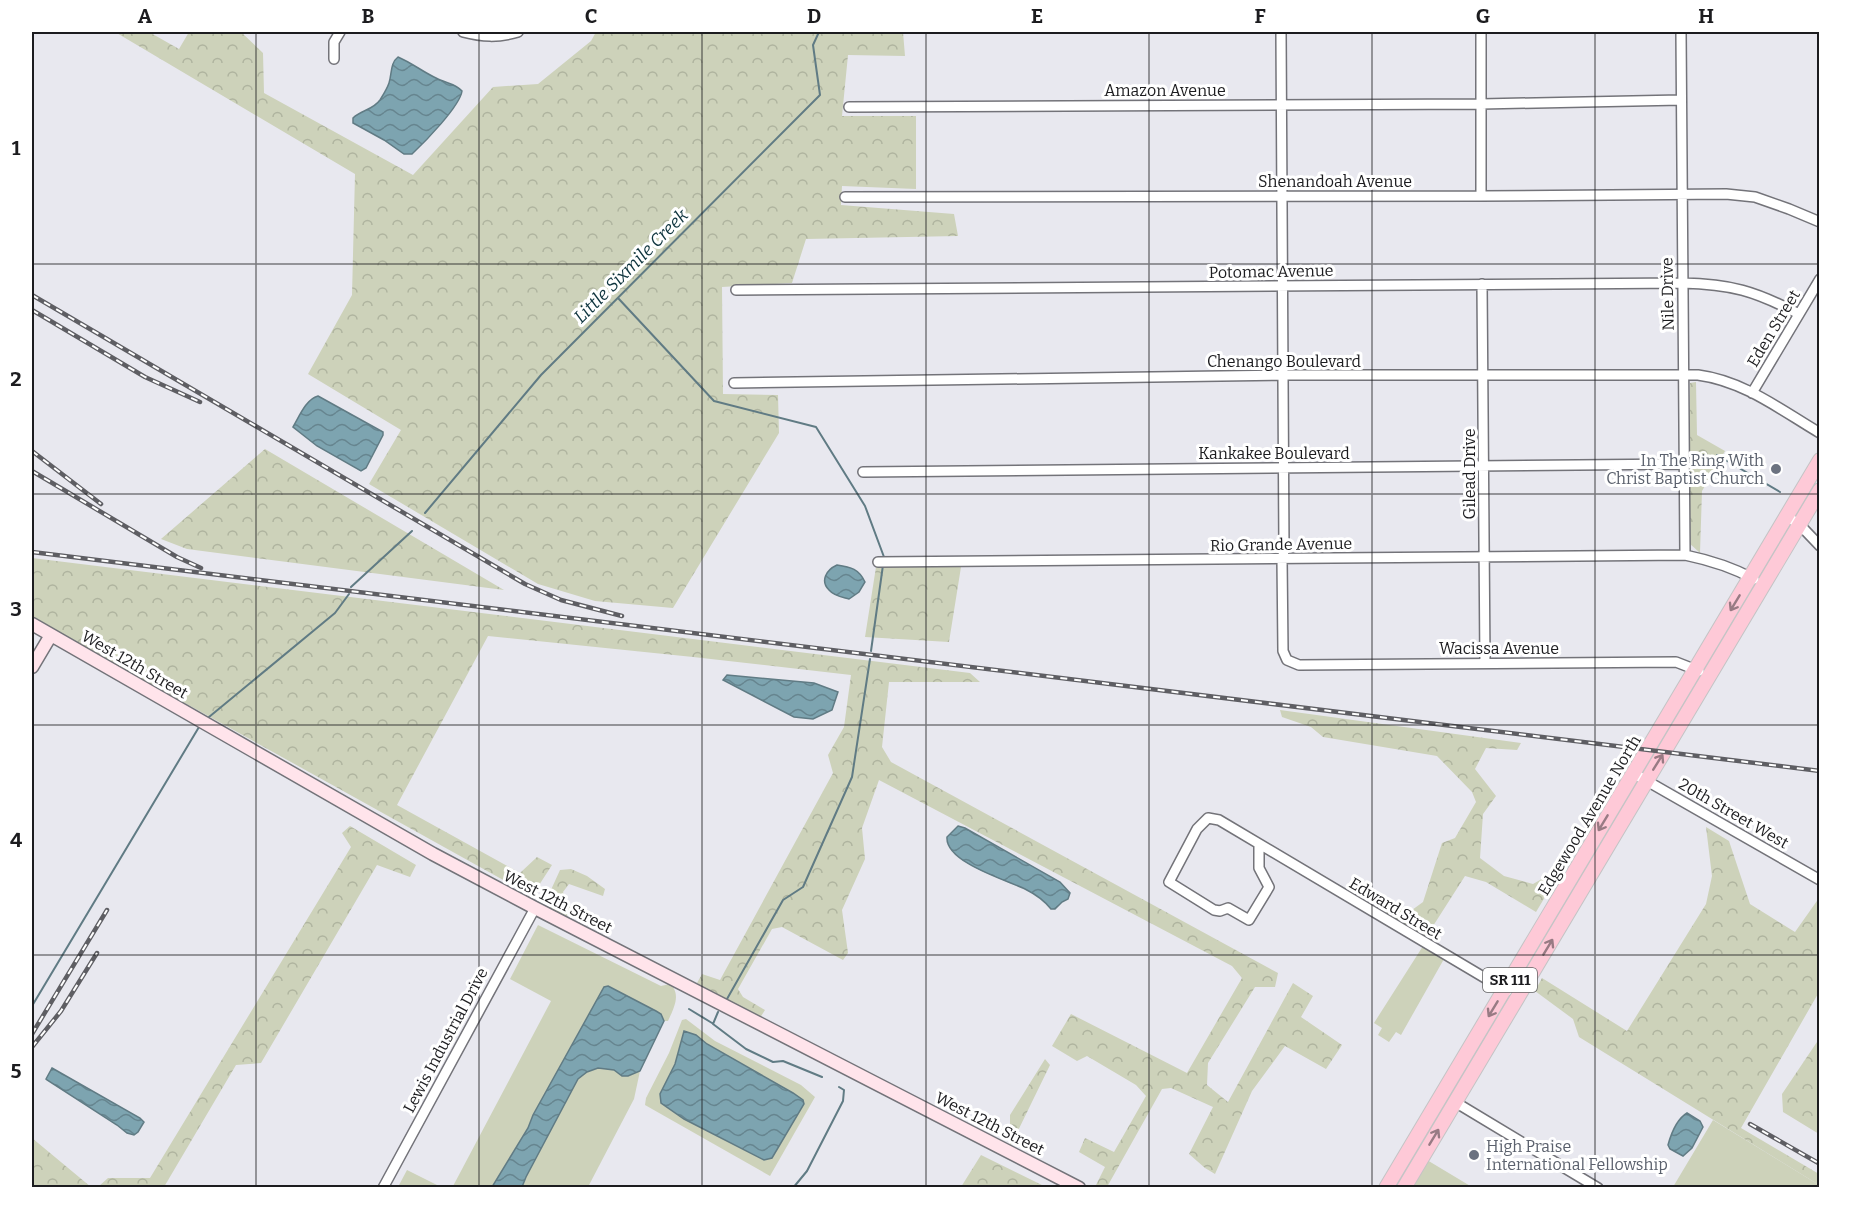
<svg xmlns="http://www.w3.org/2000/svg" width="1851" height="1219" font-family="Bitter,serif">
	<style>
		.grass { fill: #cdd2ba; fill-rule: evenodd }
		.forest { fill: url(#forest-crowns) }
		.water { fill: url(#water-waves); stroke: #607b84; stroke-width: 1.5 }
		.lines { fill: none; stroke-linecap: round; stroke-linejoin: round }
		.stream { stroke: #607b84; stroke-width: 2 }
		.street-casing { stroke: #737379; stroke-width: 12 }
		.secondary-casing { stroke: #737379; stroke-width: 15 }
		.primary-casing { stroke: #c4c4c5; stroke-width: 16 }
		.street { stroke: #fff; stroke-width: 9 }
		.secondary { stroke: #ffe4eb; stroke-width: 12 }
		.primary { stroke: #fec9d7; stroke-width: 14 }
		.rail-casing { stroke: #5e5e63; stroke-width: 4.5 }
		.rail { stroke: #fff; stroke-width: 2; stroke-dasharray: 7; stroke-linecap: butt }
		.oneway { stroke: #987b84 }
		.grid { fill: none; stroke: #1c1c1f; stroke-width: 1.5; stroke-opacity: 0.55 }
		.worship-dot { fill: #6b7280; stroke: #fff; stroke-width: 2 }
		.labels { text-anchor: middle; stroke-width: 6; stroke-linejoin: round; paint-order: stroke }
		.shield { fill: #fff; stroke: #606062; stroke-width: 1.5 }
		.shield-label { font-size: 15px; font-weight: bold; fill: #1c1c1f }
		.street-label { font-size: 16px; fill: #1c1c1f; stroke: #fff }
		.worship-label { font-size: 16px; fill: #5b616d; stroke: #fff; text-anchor: end }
		.water-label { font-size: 18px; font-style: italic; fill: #0d333d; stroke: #fff }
		.neatline { fill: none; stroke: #1c1c1f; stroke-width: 2 }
		.grid-label { font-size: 20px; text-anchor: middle; font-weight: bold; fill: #1c1c1f }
	</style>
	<defs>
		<pattern id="forest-crowns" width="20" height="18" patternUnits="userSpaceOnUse" patternTransform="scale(1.5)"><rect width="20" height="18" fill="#cdd2ba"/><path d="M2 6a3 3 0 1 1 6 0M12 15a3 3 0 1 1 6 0" fill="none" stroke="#afb49f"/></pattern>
		<pattern id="water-waves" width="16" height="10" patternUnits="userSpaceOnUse" patternTransform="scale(1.5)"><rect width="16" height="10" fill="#7da4b0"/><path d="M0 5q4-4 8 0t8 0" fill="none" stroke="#66858f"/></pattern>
	</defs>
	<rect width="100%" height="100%" fill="#e8e8ef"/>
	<path class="grass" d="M538 925 661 986 670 984C682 994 673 1010 668 1021H664L661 1014 605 987 533 1115 528 1128 492 1187 452 1188 551 1001 510 979Z
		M1423 946 1444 959 1401 1035 1396 1032 1389 1042 1378 1035 1382 1028 1374 1023Z
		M686 1019 715 1041 801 1085 815 1097 770 1176 645 1105 646 1098 669 1053 682 1020ZM684 1031 696 1035 707 1044 793 1093 803 1100 772 1158 764 1160 684 1119 660 1094 675 1064Z
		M598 1068 614 1070 628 1076 640 1071 634 1099 588 1187 522 1188 526 1177 578 1079 587 1072Z
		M1713 1120 1819 1185V1187H1673Z
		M1427 1160 1472 1187 1411 1188Z
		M407 1170 441 1187H398Z"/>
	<path class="forest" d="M115 32H149L179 49 189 32H241L263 53 264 93 413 175 493 87 538 84 591 41 596 32H903L905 56 848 55 842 116H916V189L842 186 841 205 954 214 958 236 806 239 792 283 722 287 723 394 778 395 779 433 673 608 595 601 538 584 369 484 401 430 308 374 352 295 355 174Z
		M1696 382 1697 435 1725 451 1702 491 1700 553 1688 542 1690 383Z
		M265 449 504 590 187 549 161 539Z
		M32 558 970 673 980 682H889L882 747 891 762 1278 973 1275 987H1255L1208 1063 1207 1085 1228 1102 1293 983 1313 996 1301 1017 1342 1045 1326 1069 1285 1046 1252 1091 1215 1174 1205 1168 1189 1154 1213 1107 1171 1088 1162 1089 1107 1187H1095L1105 1167 1079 1152 1085 1138 1114 1152 1146 1096 1136 1085 1087 1056 1077 1061 1052 1046 1071 1014 1187 1073 1242 978 1232 966 879 780 862 828 865 859 842 910 848 953 843 960 782 927 772 929 738 989 743 997 765 1010 760 1018 709 991 697 983 702 974 720 980 833 773 828 755 844 727 851 675 693 657 488 636 397 805 520 873 537 857 552 865 532 896 32 618Z
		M876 567H961L949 642 865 637Z
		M1280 710 1521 743 1517 750 1486 748 1475 769 1496 796 1483 814 1480 858 1504 876 1533 884 1563 867 1536 912 1486 882 1465 876 1426 937 1382 912 1390 905 1412 910 1423 902 1442 843 1455 838 1476 802 1472 792 1437 756 1323 737 1311 727 1282 717Z
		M350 826 416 865 410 877 377 865 261 1063 236 1065 164 1187H98L108 1178H150L351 847 342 833Z
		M1706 827 1729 841 1750 904 1795 932 1819 898V992L1741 1128 1819 1174V1185L1579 1037 1573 1019 1535 991 1542 978 1627 1031 1706 904 1712 876Z
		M571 869 587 876 605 889 603 896 569 884 563 892 570 907 566 919 550 908 556 897 550 892 560 870Z
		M1819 1039H1820L1819 1134 1783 1112 1782 1094Z
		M1045 1059 1050 1065 1010 1147V1115Z
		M32 1138 91 1187H32Z
		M981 1155 1046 1187H961Z"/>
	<path class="water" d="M398 57C412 63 423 72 436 78 445 83 455 83 462 91 460 106 425 142 412 154H404L384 140 353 123V118C361 110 373 110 380 100 383 95 387 89 389 83 392 74 390 63 398 57Z
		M318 396 383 432V435L366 468 361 471 317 446 293 427C299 417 306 399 318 396Z
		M837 565C851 567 859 569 865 582L859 592 849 599C842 597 834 596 829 590 820 581 826 570 837 565Z
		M727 675 814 683 838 692 832 710 813 719 794 717 723 680Z
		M958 826 965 828 1060 882 1070 893 1068 899 1062 902 1055 909H1051C1044 900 1035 894 1025 889 1006 880 945 862 947 837Z
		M608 986 656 1011 661 1014 664 1021 640 1071 628 1076H622L614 1070 598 1068 587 1072 578 1079 526 1177 522 1187H492L528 1128 533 1115 604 987Z
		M684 1031 696 1035 707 1044 793 1093 803 1100 804 1104 772 1158 764 1160 684 1119 661 1103 660 1094 675 1064Z
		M52 1068 140 1118 144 1122 138 1132 134 1135 127 1133 117 1125 47 1080 46 1079Z
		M1687 1113 1700 1121 1703 1127 1692 1148 1683 1156 1670 1149 1668 1145C1671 1134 1677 1119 1687 1113Z"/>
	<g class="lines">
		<path class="stream" d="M618 298 714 401 816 427 865 506 884 557
			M1717 455 1780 492
			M425 513 541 375 820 95 813 45 819 32
			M351 587 412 531
			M871 651 883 565
			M209 717 335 613 349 594
			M727 999 783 900 803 887 852 777 870 659
			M32 1006 199 727
			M689 1009 712 1023
			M718 1012 713 1024 746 1049 773 1062 783 1061 822 1077
			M793 1188 807 1171 843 1101 844 1090 839 1087"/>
		<defs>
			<path id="street" d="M463 32C482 37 498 38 518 32
				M1281 32 1284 551 1282 559 1283 651 1287 660 1299 665 1676 662 1699 671
				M1681 32 1685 555
				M334 59V42L340 32
				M849 107 1481 104 1681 100
				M1481 196V32
				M845 197 1481 196 1726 194 1755 197 1789 209 1820 222
				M1482 284 1485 663
				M736 290 1682 283C1731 284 1755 291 1799 314
				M734 383 1283 375H1698C1744 381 1781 410 1820 433
				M1752 393 1820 279
				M863 472 1684 464
				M1786 516 1799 524 1820 546
				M878 562 1685 555C1709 560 1732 567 1754 579
				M1633 773 1820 880
				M1259 845V868L1269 887 1249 920 1228 908 1220 911 1214 910 1169 882 1197 829 1208 818 1219 820 1507 991
				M1455 1102 1598 1188
				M383 1188 535 908"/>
			<path id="secondary" d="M32 624 433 854 535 908 1079 1188
				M32 667 51 635"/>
			<path id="primary" d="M1386 1188 1820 460
				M1404 1188 1820 490"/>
		</defs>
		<use href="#street" class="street-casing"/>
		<use href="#secondary" class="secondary-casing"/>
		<use href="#primary" class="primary-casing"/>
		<use href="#street" class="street"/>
		<use href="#secondary" class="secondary"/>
		<use href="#primary" class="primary"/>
		<defs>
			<path id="rail" d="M32 295 525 584 561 600 622 616
				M32 310 145 377 200 402
				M32 451 101 504
				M32 471 177 557 201 568
				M32 552 1820 771
				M32 1034 107 910
				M32 1047 61 1011 97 953
				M1750 1124 1820 1164"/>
		</defs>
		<use href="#rail" class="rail-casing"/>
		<use href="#rail" class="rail"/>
	</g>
	<defs><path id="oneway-shaft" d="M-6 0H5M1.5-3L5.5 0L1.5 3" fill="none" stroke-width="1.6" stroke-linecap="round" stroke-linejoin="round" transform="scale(1.5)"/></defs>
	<g class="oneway">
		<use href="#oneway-shaft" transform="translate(1735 603) rotate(121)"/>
		<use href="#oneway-shaft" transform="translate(1658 762) rotate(-58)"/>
		<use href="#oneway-shaft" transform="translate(1603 823) rotate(121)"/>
		<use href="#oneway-shaft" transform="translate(1548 947) rotate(-59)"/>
		<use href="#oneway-shaft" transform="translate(1493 1009) rotate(121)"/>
		<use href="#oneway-shaft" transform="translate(1434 1137) rotate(-59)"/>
	</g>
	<path class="grid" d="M256 32V1188M479 32V1188M702 32V1188M926 32V1188M1149 32V1188M1372 32V1188M1595 32V1188M32 264H1820M32 494H1820M32 725H1820M32 955H1820"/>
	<g class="worship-dot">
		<circle cx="1776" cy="469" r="6"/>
		<circle cx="1474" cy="1155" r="6"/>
	</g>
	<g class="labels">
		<rect class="shield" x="1483" y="968" width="54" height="24" rx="4.5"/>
		<g class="shield-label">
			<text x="1510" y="985">SR 111</text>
		</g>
		<g class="street-label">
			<text x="1165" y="96">Amazon Avenue</text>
			<text x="1335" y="187">Shenandoah Avenue</text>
			<text transform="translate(1271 271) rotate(-1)" y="6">Potomac Avenue</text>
			<text transform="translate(1667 294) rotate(-91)" y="6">Nile Drive</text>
			<text transform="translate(1773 328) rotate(-59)" y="6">Eden Street</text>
			<text x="1284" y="367">Chenango Boulevard</text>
			<text x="1274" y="459">Kankakee Boulevard</text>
			<text transform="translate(1469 474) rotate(-90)" y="6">Gilead Drive</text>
			<text transform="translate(1281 544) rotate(-1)" y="6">Rio Grande Avenue</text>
			<text x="1499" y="654">Wacissa Avenue</text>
			<text transform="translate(135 664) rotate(30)" y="6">West 12th Street</text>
			<text transform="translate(1734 813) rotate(30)" y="6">20th Street West</text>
			<text transform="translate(1589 815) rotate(-59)" y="6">Edgewood Avenue North</text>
			<text transform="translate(558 901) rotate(27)" y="6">West 12th Street</text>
			<text transform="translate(1396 908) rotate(31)" y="6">Edward Street</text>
			<text transform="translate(445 1040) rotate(-62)" y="6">Lewis Industrial Drive</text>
			<text transform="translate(990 1123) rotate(27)" y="6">West 12th Street</text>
		</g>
		<g class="worship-label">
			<text x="1764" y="466">In The Ring With<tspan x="1764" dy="18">Christ Baptist Church</tspan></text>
			<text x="1486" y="1152" text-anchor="start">High Praise<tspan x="1486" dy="18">International Fellowship</tspan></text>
		</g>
		<g class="water-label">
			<text transform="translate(631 266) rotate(-45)" y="6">Little Sixmile Creek</text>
		</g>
	</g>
	<rect width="1851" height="1219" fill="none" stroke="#ffffff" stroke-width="66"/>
	<rect x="33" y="33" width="1785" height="1153" class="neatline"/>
	<g class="grid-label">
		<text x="145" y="23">A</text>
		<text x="368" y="23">B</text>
		<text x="591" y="23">C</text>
		<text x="814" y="23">D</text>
		<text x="1037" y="23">E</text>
		<text x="1260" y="23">F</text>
		<text x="1483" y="23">G</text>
		<text x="1706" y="23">H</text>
		<text x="16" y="155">1</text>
		<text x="16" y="386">2</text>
		<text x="16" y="616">3</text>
		<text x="16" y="847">4</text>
		<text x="16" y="1078">5</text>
	</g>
</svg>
